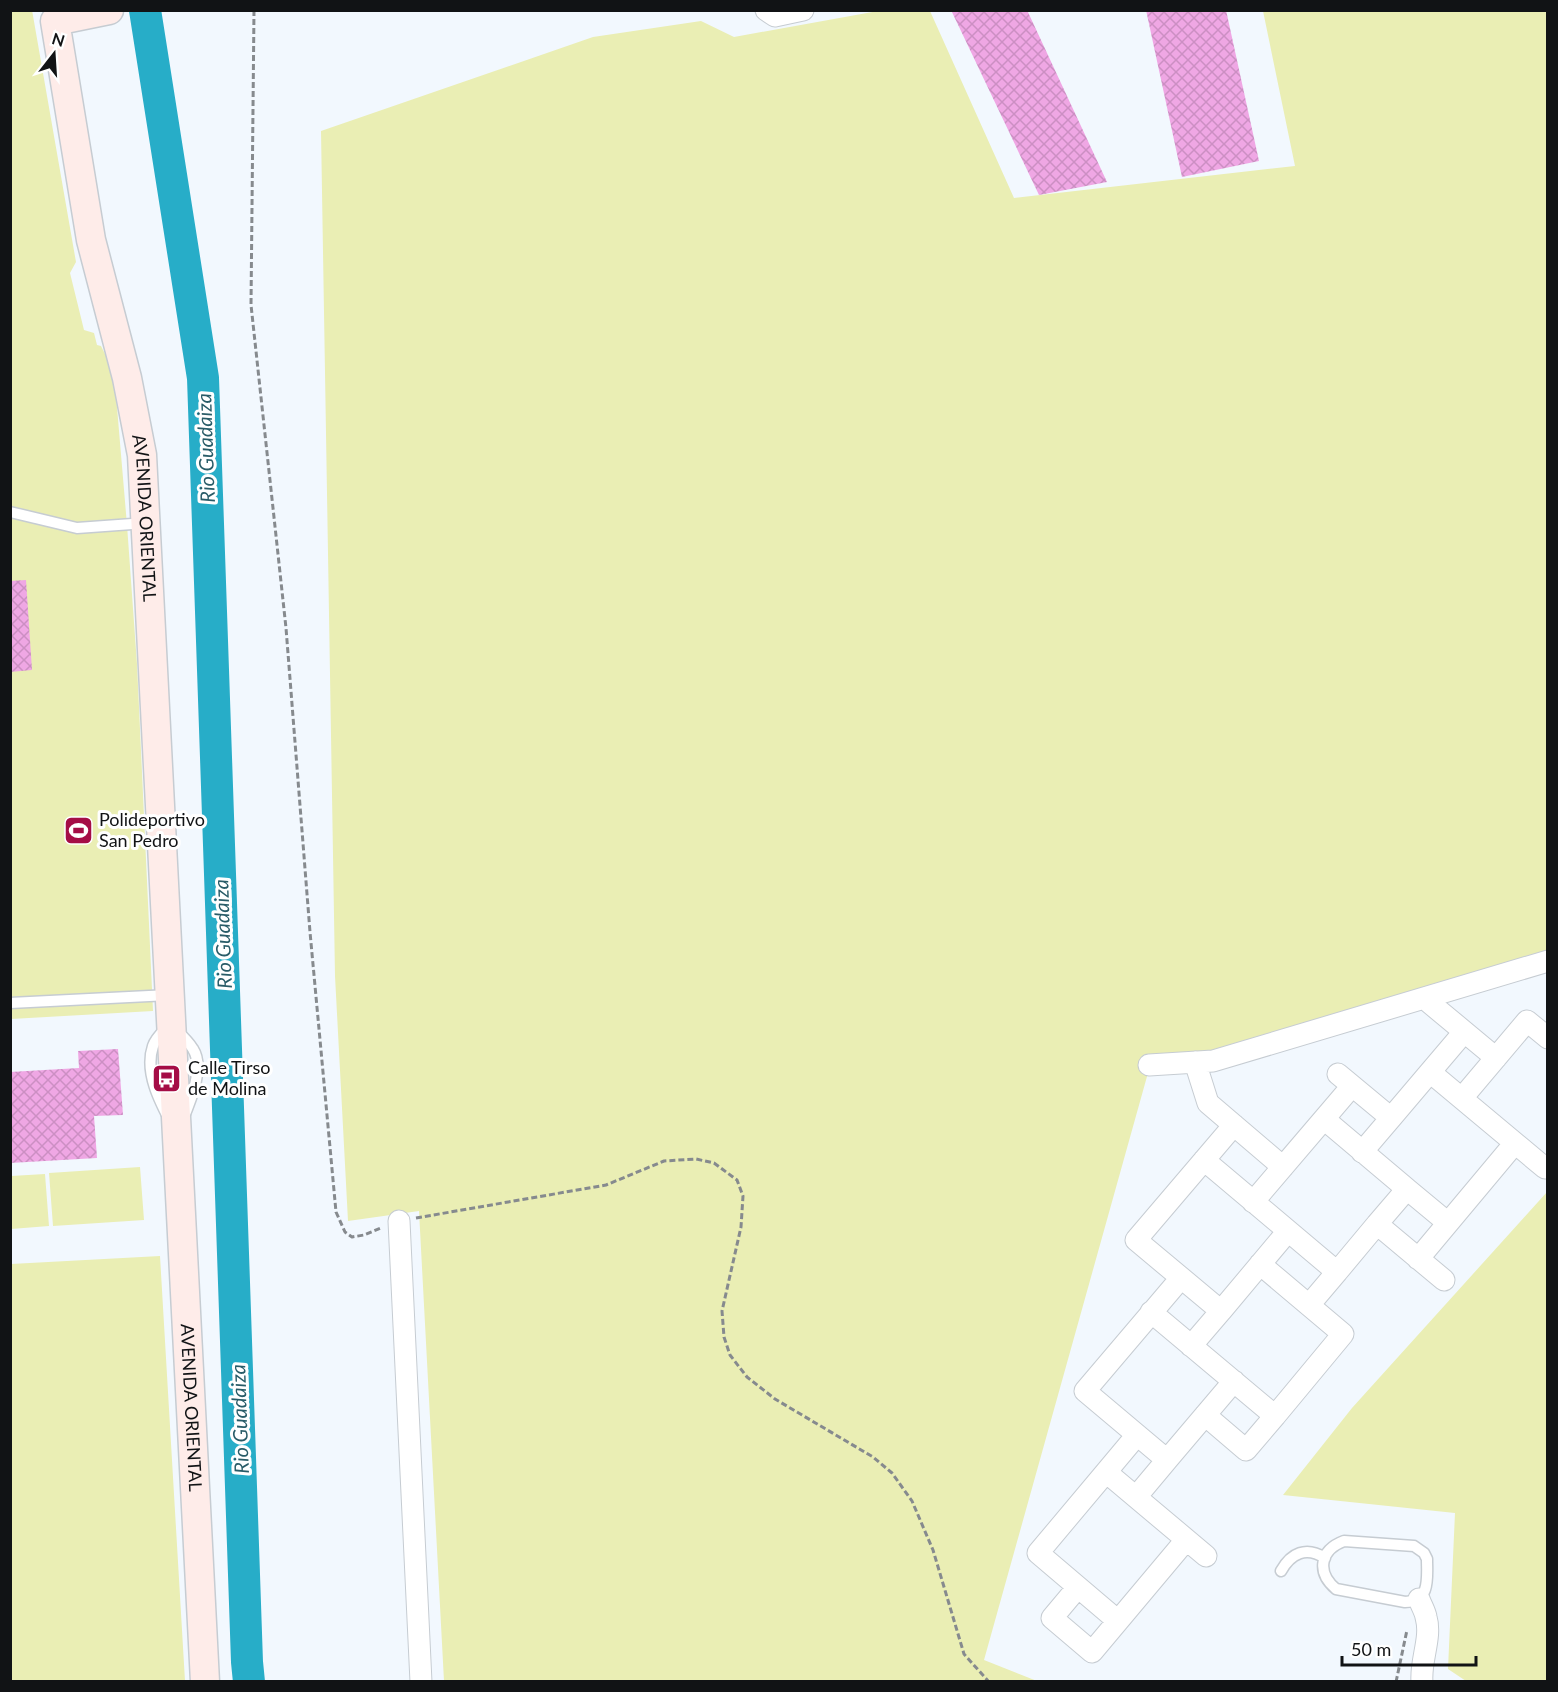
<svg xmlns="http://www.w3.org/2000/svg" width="1558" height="1692" font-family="Lato,sans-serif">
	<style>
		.green { fill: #eaeeb4 }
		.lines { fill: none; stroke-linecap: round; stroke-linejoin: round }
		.river { stroke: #27adc8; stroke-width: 32 }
		.building { fill: url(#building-cross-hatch) }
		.lane-casing { stroke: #c6ccd2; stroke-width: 13 }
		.street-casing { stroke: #c6ccd2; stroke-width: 23 }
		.secondary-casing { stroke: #c6ccd2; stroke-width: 31 }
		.path { stroke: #868a8e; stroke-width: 3; stroke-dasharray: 6 3; stroke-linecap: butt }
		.lane { stroke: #fff; stroke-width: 10 }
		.street { stroke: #fff; stroke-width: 21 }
		.secondary { stroke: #feece9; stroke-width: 28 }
		.labels { text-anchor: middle; stroke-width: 6; stroke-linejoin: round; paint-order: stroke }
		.street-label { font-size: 18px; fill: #111315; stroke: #fff }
		.poi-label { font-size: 18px; fill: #111315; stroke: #fff; text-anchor: start }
		.water-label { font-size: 20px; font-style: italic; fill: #295c68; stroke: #fff }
	</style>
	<defs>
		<pattern id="building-cross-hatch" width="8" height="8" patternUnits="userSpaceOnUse" patternTransform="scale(1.5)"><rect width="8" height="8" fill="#efa7e4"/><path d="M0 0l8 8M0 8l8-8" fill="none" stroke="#cc8fc3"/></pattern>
	</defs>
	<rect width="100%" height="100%" fill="#f2f8fe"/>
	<path class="green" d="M32 10 76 262 70 273 84 330 94 333 97 345 101 346 114 372 127 525 137 664 153 1011 11 1019 10 11Z
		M878 11H930L1014 198 1295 166 1263 11H1547V950L1202 1053 1153 1055 984 1660 1037 1681H444L419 1211 348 1221 335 976 321 131 593 37 701 21 734 37Z
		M140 1167 144 1220 53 1226 49 1173Z
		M45 1174 49 1226 11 1229V1176Z
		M1547 1192V1681H1466L1448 1669 1455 1513 1283 1495 1352 1408Z
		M160 1256 185 1681H11V1264Z"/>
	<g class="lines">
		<path class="river" d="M145 10 203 378 247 1662 249 1682"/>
	</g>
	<path class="building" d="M951 10H1027L1107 182 1039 195Z
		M1146 10H1226L1259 161 1182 177Z
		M26 580 32 670 10 672V581Z
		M118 1049 123 1115 94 1116 97 1158 10 1163V1072L79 1068 78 1051Z"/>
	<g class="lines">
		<defs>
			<path id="lane" d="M10 512 77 528 146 523
				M10 1003 169 995
				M170 1024C178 1032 187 1039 193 1049 207 1071 185 1112 177 1134 164 1109 143 1075 153 1046 156 1037 164 1031 170 1024Z
				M1344 1541 1414 1546 1424 1553 1427 1559C1427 1578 1431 1601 1405 1602L1336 1589C1316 1572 1320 1550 1344 1541Z
				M1281 1571C1291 1553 1306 1546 1325 1558"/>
			<path id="street" d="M766 10 775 16 803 10
				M1425 999 1496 1058
				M1464 1032 1430 1072 1545 1168
				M1195 1062 1208 1103 1283 1167
				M1149 1065 1213 1061 1548 961
				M1338 1074 1391 1118 1362 1152
				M1462 1098 1527 1021 1548 1038
				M1391 1118 1430 1072
				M1324 1119 1407 1189
				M1204 1160 1337 1272 1309 1305
				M1253 1202 1352 1086
				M399 1221 421 1682
				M1418 1259 1515 1143
				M1260 1264 1343 1334 1275 1416
				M1337 1272 1377 1224
				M1444 1280 1377 1224 1407 1189 1448 1223
				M1221 1311 1288 1231
				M1151 1312 1275 1416 1246 1450 1205 1415
				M1191 1346 1221 1311 1136 1240 1234 1125
				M1137 1435 1106 1472 1206 1556
				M1167 1460 1234 1381
				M1106 1472 1038 1553 1118 1621
				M1136 1497 1167 1460 1085 1391 1181 1278
				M1078 1587 1052 1618 1092 1652 1186 1540
				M1419 1599C1421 1605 1425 1611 1426 1617 1432 1638 1420 1660 1422 1682"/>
			<g id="secondary">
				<path id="s1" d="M109 10 55 21 91 240 127 378 142 455 205 1682"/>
			</g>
		</defs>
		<use href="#lane" class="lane-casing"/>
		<use href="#street" class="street-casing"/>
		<use href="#secondary" class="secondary-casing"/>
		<path class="path" d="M254 10 251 305 286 628 310 932 336 1212 345 1232 352 1237 364 1235 381 1228
			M416 1218 606 1185 664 1161 696 1159 714 1163 737 1180 743 1196 741 1227 722 1311 724 1337 730 1355 747 1377 775 1399 873 1457 892 1473 912 1501 933 1550 964 1654 989 1682
			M1396 1682 1407 1630"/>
		<use href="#lane" class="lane"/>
		<use href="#street" class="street"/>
		<use href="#secondary" class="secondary"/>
	</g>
	<defs>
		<symbol id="stadium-square" viewBox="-11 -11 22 22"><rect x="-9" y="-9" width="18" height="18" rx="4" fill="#a50d46" stroke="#fff"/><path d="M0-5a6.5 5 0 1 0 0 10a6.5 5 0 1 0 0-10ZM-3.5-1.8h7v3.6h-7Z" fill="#fff"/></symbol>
		<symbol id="bus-square" viewBox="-11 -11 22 22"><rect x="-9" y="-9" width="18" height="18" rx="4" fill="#a50d46" stroke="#fff"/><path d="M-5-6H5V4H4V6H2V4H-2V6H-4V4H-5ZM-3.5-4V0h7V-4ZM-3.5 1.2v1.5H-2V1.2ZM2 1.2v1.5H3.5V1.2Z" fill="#fff"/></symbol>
	</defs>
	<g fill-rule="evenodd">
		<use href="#stadium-square" x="62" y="814" width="33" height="33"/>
		<use href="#bus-square" x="150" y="1062" width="33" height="33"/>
	</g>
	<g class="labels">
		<g class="street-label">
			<text dy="6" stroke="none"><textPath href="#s1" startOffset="561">AVENIDA ORIENTAL</textPath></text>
			<text dy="6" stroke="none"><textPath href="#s1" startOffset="1452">AVENIDA ORIENTAL</textPath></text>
		</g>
		<g class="poi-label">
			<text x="99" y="826">Polideportivo<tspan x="99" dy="21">San Pedro</tspan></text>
			<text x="188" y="1074">Calle Tirso<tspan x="188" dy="21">de Molina</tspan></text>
		</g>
		<g class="water-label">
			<text transform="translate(206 448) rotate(-92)" y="7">Rio Guadaiza</text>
			<text transform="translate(223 934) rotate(-92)" y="7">Rio Guadaiza</text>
			<text transform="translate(240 1419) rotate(-92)" y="7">Rio Guadaiza</text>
		</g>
	</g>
	<rect width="1558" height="1692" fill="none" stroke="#111315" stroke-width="24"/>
	<g transform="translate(54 54) rotate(17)" stroke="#ffffff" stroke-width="4.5" paint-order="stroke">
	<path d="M0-4.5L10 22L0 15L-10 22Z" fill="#111315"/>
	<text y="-9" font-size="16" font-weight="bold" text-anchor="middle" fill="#111315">N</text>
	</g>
	<path d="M1342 1656v9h134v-9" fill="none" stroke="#111315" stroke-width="3"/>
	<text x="1351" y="1656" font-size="18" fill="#111315" stroke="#ffffff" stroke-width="4.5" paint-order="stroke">50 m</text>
</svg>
